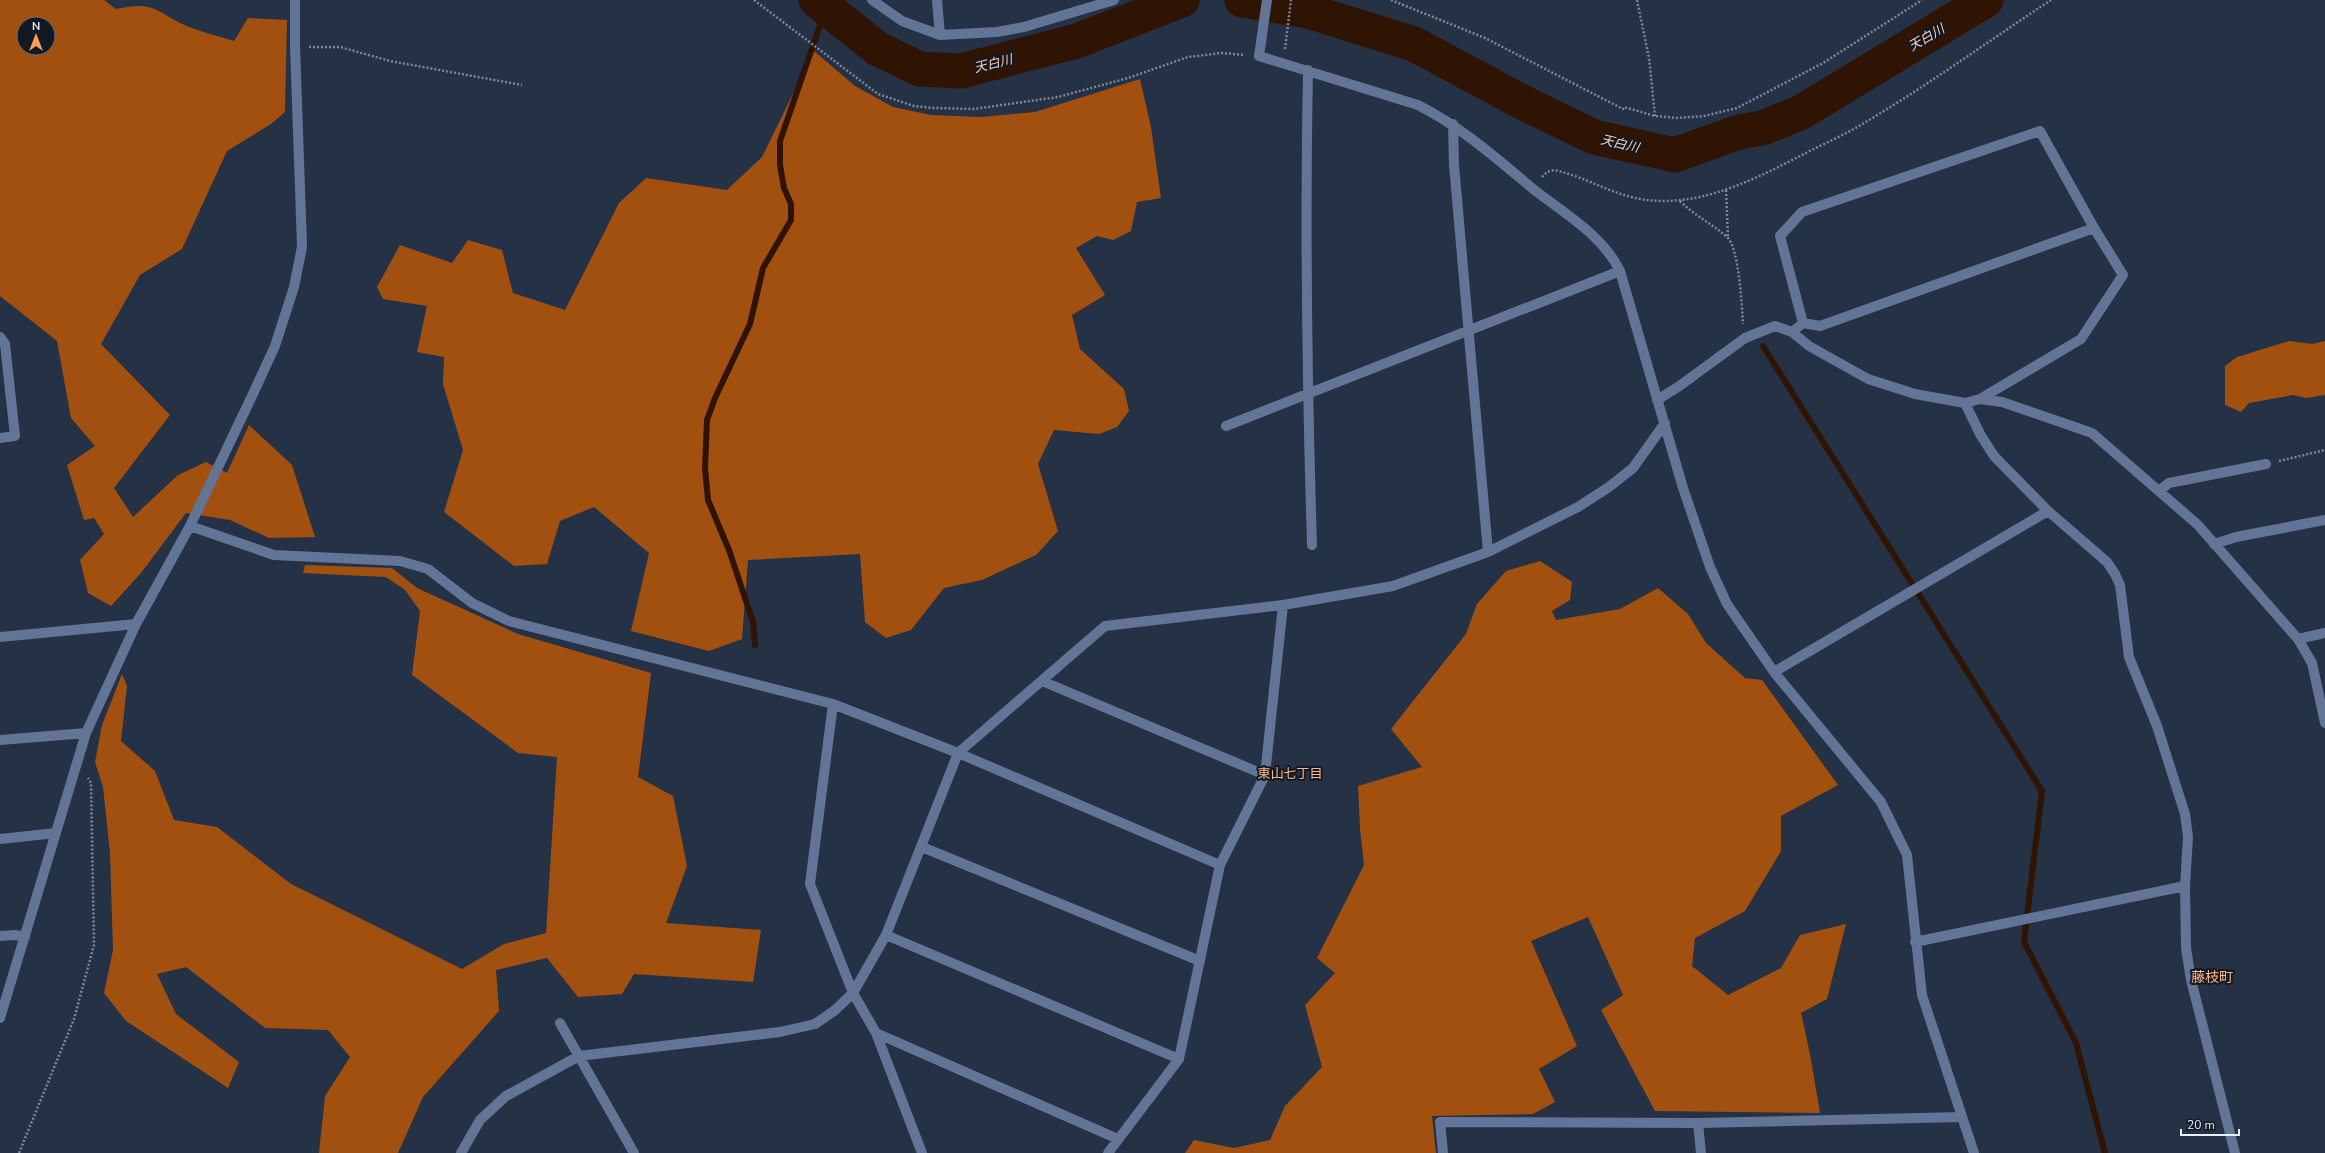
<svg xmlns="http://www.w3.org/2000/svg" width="2325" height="1153" font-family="'Nunito Sans','Noto Sans JP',sans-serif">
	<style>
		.forest { fill: #a25010; fill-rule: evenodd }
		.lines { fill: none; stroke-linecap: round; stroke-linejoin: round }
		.stream { stroke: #2f1404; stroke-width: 6 }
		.river { stroke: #2f1404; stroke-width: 35 }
		.path { stroke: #7d8798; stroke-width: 2.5; stroke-dasharray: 2 2; stroke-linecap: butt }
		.minor { stroke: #627597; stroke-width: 10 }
		.labels { text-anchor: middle; stroke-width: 4; stroke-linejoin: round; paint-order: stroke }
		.water-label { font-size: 13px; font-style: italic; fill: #fecfb5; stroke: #131922 }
		.neighbourhood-label { font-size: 13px; fill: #feb78c; stroke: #131922 }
		.quarter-label { font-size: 14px; fill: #feb78c; stroke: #131922 }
	</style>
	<rect width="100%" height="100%" fill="#253145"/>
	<path class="forest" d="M0 0H104L116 9C156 0 155 12 187 26 201 32 219 36 234 41L248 18 287 20 285 112 271 124 227 151 182 249 140 275 101 344 170 415 114 488 133 517 178 475 206 462 227 473 249 425 292 465 315 537 269 538 230 520 186 513 141 573 111 606 88 593 80 560 104 534 94 518 84 520 67 465 95 446 71 418 57 341 0 296ZM24 24H48V48H24Z
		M814 51 855 86 893 107 931 115 981 117 1035 112 1140 79 1151 127 1161 198 1137 202 1131 231 1113 240 1097 236 1076 248 1105 295 1072 315 1080 349 1124 389 1129 411 1117 427 1099 434 1054 430 1038 464 1058 531 1036 555 982 580 944 588 911 630 886 638 865 622 860 554 748 560 742 639 709 651 631 631 649 553 594 507 560 521 547 564 514 566 444 512 463 450 443 384 444 357 417 352 427 306 383 299 377 287 400 245 452 263 468 240 502 250 513 293 565 310 619 203 646 178 727 190 762 157Z
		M2289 341 2312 344 2325 341V395L2306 398 2293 395 2249 403 2241 412 2225 405V366L2237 357Z
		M1540 561 1572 582 1570 600 1552 611 1556 620 1620 609 1658 588 1688 614 1706 643 1745 678 1762 680 1838 785 1781 816V851L1745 911 1695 938 1692 966 1728 995 1781 968 1800 935 1846 924 1827 999 1801 1013 1810 1054 1820 1113 1655 1111 1601 1010 1623 995 1588 917 1531 941 1577 1046 1539 1069 1555 1102 1533 1114 1432 1116 1436 1153H1185L1194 1140 1234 1148 1270 1140 1285 1106 1322 1067 1305 1005 1335 973 1317 958 1364 865 1360 829 1358 786 1422 767 1391 729 1466 634 1477 604 1506 571Z
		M305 565 392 568 417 588 518 634 651 673 638 777 673 796 687 866 666 923 761 930 753 982 634 974 622 994 578 997 547 958 496 970 499 1011 423 1097 398 1153H319L325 1096 350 1057 328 1030 265 1028 186 967 157 974 176 1014 239 1062 228 1088 126 1021 104 993 113 950 110 853 103 787 95 762 102 725 122 674 127 686 121 741 155 771 174 820 217 827 291 884 462 969 504 944 546 933 557 757 518 753 412 675 420 611 405 590 386 577 303 573Z"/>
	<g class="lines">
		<path class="stream" d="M1763 346 2042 791 2024 942 2076 1043 2105 1153
			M755 645 753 622 729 550 708 500 705 468 707 420 715 398 750 324 763 268 791 220V204L784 188 780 165V141L826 8"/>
		<path class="river" d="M816 0 878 49 920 69 961 71 1077 41 1182 0
			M1242 0 1308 11 1414 44 1526 104 1594 137 1675 155 1739 132 1762 128 1800 113 1986 0"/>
		<path class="path" d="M754 0 878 94 914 106 934 108 974 109 1058 97 1128 78 1188 57 1222 53 1245 55
			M1391 0 1485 38 1623 109 1624 107 1655 116 1678 118 1704 116 1737 108 1823 63 1922 0
			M1637 0 1649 58 1655 116
			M309 47H340L390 61 522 85
			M1285 49 1291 0
			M1542 177 1547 172 1554 170C1592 178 1617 200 1660 201 1710 202 1757 178 1800 156 1819 146 1840 137 1859 126 1924 88 1987 42 2051 0
			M1726 190 1728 237
			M1680 201C1695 216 1711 223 1727 237 1739 247 1742 307 1743 324
			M2279 461 2325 450
			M19 1153 74 1019 94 945 91 783 88 778"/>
		<path class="minor" d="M872 0 902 21 940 35 997 32 1024 27 1114 0
			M937 0 940 35
			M1267 0 1259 56 1418 105C1461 127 1495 157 1532 188 1563 213 1602 234 1620 271L1683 488 1710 567 1727 604 1774 672 1881 802 1907 855 1922 995 1974 1153
			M1308 70C1305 228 1307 386 1312 545
			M1453 124 1454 165 1488 552
			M1803 323 1780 236 1802 212 2040 131 2094 228
			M1792 332 1803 323 1820 326 2094 228 2123 275 2081 339 1980 399
			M0 337 5 344 15 436 0 438
			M1657 400 1678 387 1745 338 1775 326 1792 332 1809 346 1868 379 1915 394 1965 403 1980 399 2002 402 2092 433 2198 525 2298 639 2312 663 2325 723
			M1965 403 1980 434 1994 456 2048 511 2107 562 2115 574 2120 585 2129 657 2157 726 2185 814 2188 837 2185 886 2186 948 2191 980 2235 1153
			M1226 426 1620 271
			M2159 491 2169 483 2266 464
			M190 526 274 555 400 561 428 569 472 603 509 621 833 704 958 753 1220 865
			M2214 544 2236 537 2325 520
			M0 637 136 624
			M2298 639 2325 633
			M1774 672 2048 511
			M1042 681 1265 775
			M833 704 810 884 853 993 876 1033 922 1153
			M0 740 86 733
			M0 839 56 833
			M922 847 1200 961
			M886 935 1179 1059
			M0 936 15 935 25 937
			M1915 942 2185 886
			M0 1018 86 733 136 624 190 526 252 396 275 346 294 287 302 247 295 45V0
			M560 1023 634 1153
			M876 1033 1118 1139
			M1698 1123 1701 1153
			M461 1153 480 1120 506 1096 579 1056 780 1032 815 1024 834 1011 853 993 886 935 958 753 1105 626 1283 605 1393 586 1488 552 1578 507 1609 487 1633 468 1665 423
			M1108 1153 1179 1059 1220 865 1265 775 1283 605
			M1443 1153 1440 1122 1698 1123 1962 1117"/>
	</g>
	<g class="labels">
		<g class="water-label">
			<text transform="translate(1926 37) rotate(-31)" y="5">天白川</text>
			<text transform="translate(993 63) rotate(-14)" y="5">天白川</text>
			<text transform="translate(1620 143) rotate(13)" y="5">天白川</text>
		</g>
		<g class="neighbourhood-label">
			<text x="1290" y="778">東山七丁目</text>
		</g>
		<g class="quarter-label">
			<text x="2212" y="982">藤枝町</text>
		</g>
	</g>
	<g transform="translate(36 36)"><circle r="19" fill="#131922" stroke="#686f7a"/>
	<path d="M0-3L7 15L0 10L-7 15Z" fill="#ff9b5b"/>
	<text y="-6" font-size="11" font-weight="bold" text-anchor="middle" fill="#e7effd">N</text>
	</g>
	<path d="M2181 1129v6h58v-6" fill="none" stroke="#e7effd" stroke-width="2"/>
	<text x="2187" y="1129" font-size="12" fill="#e7effd" stroke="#131922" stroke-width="3" paint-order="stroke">20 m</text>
</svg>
